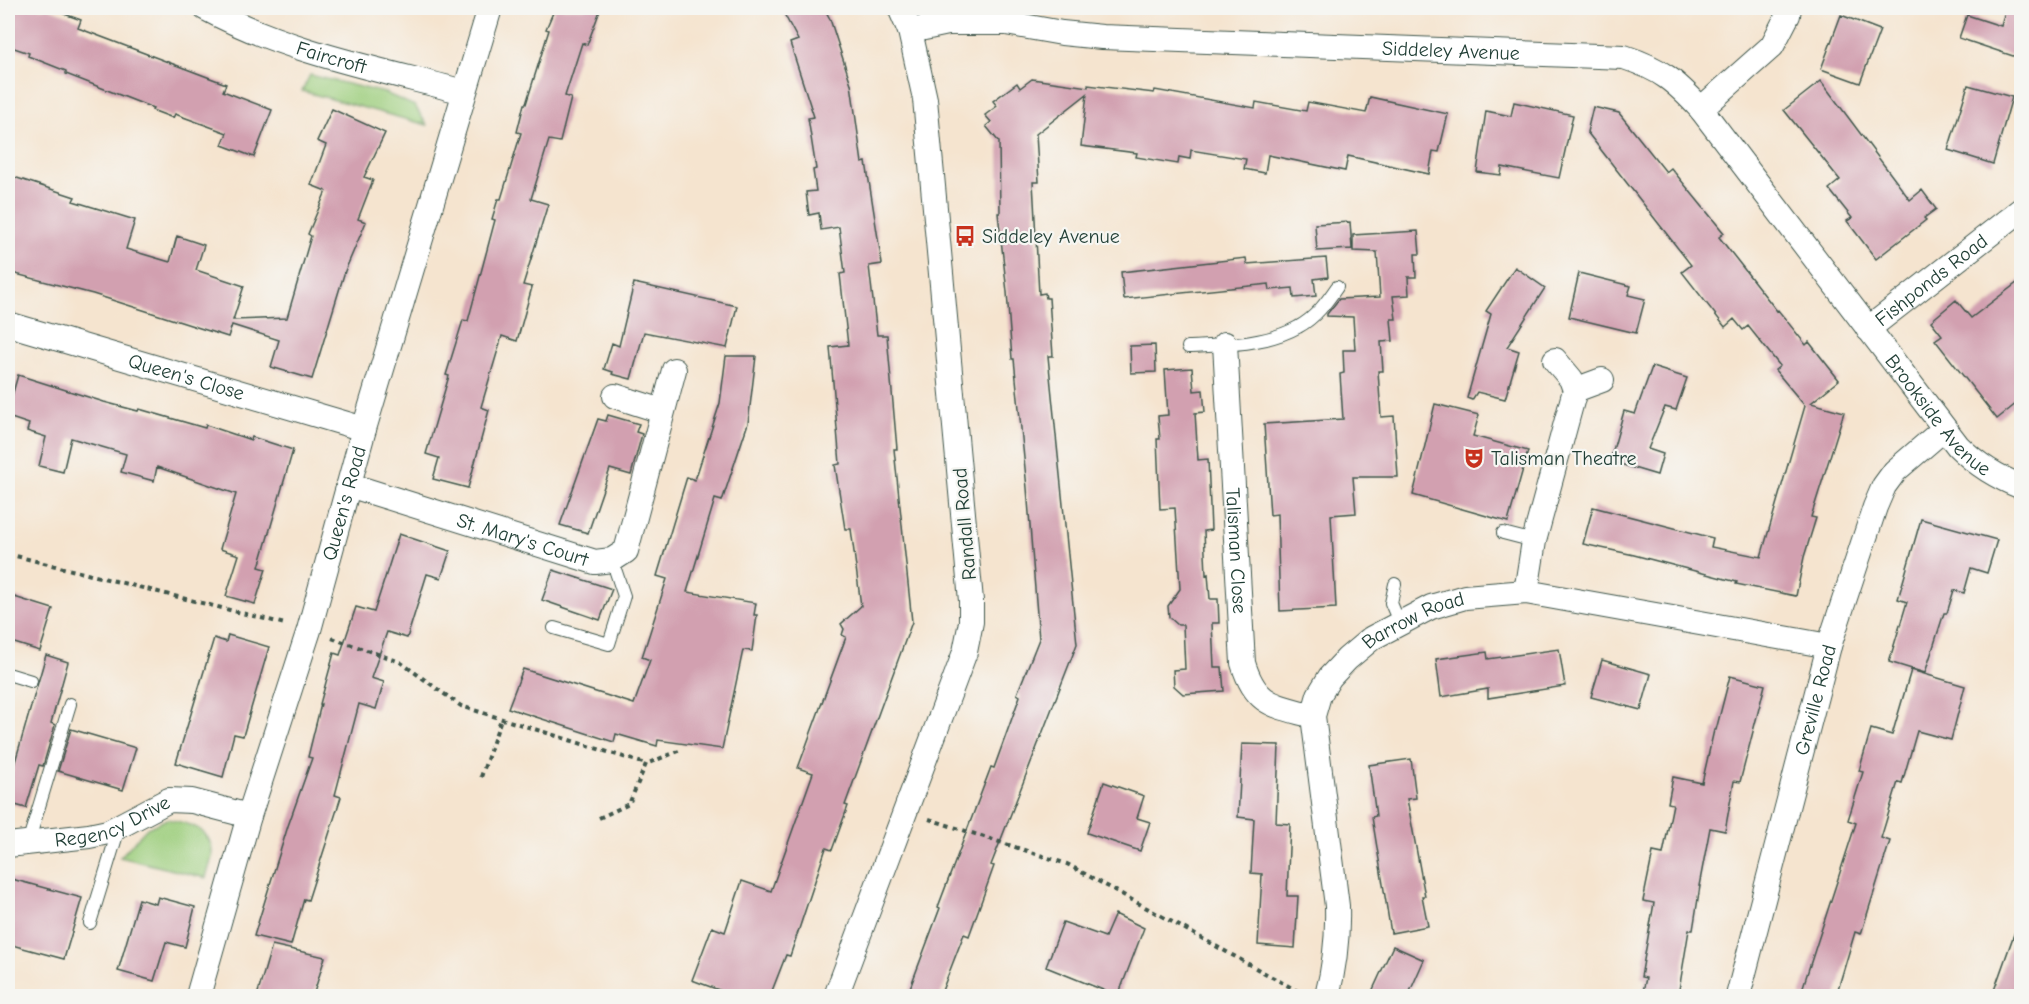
<svg xmlns="http://www.w3.org/2000/svg" width="2029" height="1004" font-family="'Comic Neue',sans-serif">
	<style>
		.green { fill: #9dce7d; stroke: #5e8658; stroke-width: 1.5 }
		.building { fill: #d2a0b0 }
		.lines { fill: none; stroke-linecap: round; stroke-linejoin: round }
		.lane-casing { stroke: #3f564b; stroke-width: 14 }
		.street-casing { stroke: #3f564b; stroke-width: 26 }
		.path { stroke: #3f564b; stroke-width: 4; stroke-dasharray: 4.5 4.5; stroke-linecap: butt }
		.lane { stroke: #fff; stroke-width: 12 }
		.street { stroke: #fff; stroke-width: 24 }
		.labels { text-anchor: middle; stroke-width: 4.5; stroke-linejoin: round; paint-order: stroke }
		.street-label { font-size: 20px; fill: #1f3d34; stroke: #f6f6f2 }
		.poi-label { font-size: 20px; fill: #1f3d34; stroke: #f6f6f2; text-anchor: start }
	</style>
	<rect width="100%" height="100%" fill="#f6f6f2"/>
	<filter id="ink" filterUnits="userSpaceOnUse"><feTurbulence type="fractalNoise" baseFrequency=".0167" numOctaves="2"/><feDisplacementMap in="SourceGraphic" scale="12" xChannelSelector="R" yChannelSelector="G"/><feConvolveMatrix kernelMatrix="1 2 1 2 8 2 1 2 1" color-interpolation-filters="sRGB"/></filter>
	<filter id="wash" filterUnits="userSpaceOnUse"><feTurbulence type="fractalNoise" baseFrequency=".008" numOctaves="4" result="noise"/><feDisplacementMap in="SourceGraphic" scale="24" xChannelSelector="R" yChannelSelector="G"/><feGaussianBlur stdDeviation="1.35" result="paint"/><feColorMatrix in="noise" values="0 0 0 0 0 0 0 0 0 0 0 0 0 0 0 0 0 1.4 0 .05"/><feComposite in="paint" operator="in"/></filter>
	<g filter="url(#wash)">
		<rect width="100%" height="100%" fill="#f5e4cf"/>
		<path class="green" d="M310 75 385 93 415 106 427 125 302 91Z
			M167 819C188 823 212 828 212 854 212 862 207 871 206 878L120 857 147 828Z"/>
		<g id="blocks">
			<path class="building" d="M8 8H48L81 20 78 28 226 84 223 91 272 110 254 157 222 145 227 133 175 114 173 118 152 110 153 108 66 74V71L28 56 29 53 14 48 8 37Z
				M555 8H601L587 45 582 43 565 96 571 98 560 142 549 140 531 199 548 204 523 285 532 287 517 341 502 336 481 407 489 410 468 488 433 479 439 458 426 454 449 376 446 375 463 320 468 321 495 220 492 219 498 199H501L521 133 517 132 524 104H526L549 30 546 29Z
				M781 8H824L830 19 851 84 862 163 866 162 882 264 869 266 877 335H887L897 449H894L912 622 845 805 848 806 832 850 826 848 790 956 786 955 770 996H735L692 980 712 927 725 932 742 881 771 891 813 773 798 768 846 637 842 635 844 629 841 624 861 606 851 529H845L835 465 840 464 830 347 848 345 840 274 845 273 839 227 821 230 819 213 809 215 806 192 816 191 813 170 816 169 808 118 814 117 790 43 798 40Z
				M2006 8H2022V59L1959 38 1967 15 2001 26Z
				M1841 15 1880 30 1860 83 1821 69Z
				M1032 79 1088 87V85L1154 93 1155 90 1255 108 1256 102 1306 111 1308 102 1366 113 1370 97 1448 114 1439 152 1433 151 1429 174 1348 156 1345 171 1268 155 1265 173 1244 169 1246 159 1191 150 1190 159 1179 157 1178 164 1136 157 1137 153 1081 146 1087 94 1036 134 1039 182H1033L1039 294 1045 293 1046 298H1049L1053 356H1048L1077 644 991 865 994 866 969 936 964 934 940 996H907L940 908 938 907 991 767 994 768 1020 696 1017 694 1039 639 1027 488 1014 359H1012L1007 292 998 213H1000L999 142 986 126 991 122 985 115 997 106 993 101 1017 83 1020 88Z
				M1821 81 1910 200 1922 190 1936 209 1924 218 1926 220 1876 259 1847 221 1852 218 1829 189 1840 180 1784 110Z
				M1968 85 2012 97 1993 164 1948 150Z
				M1514 102 1573 115 1559 178 1502 167 1501 175 1477 172 1486 111 1511 116Z
				M1593 107 1619 113 1666 172 1671 168 1724 233 1719 237 1777 311 1778 310 1806 345 1809 342 1839 380 1811 403 1844 412 1811 517 1816 518 1804 557 1796 596 1736 584 1737 582 1634 555 1583 544 1593 507 1713 538 1711 547 1761 557 1805 406 1775 370 1780 366 1748 326 1743 330 1734 319 1725 327 1682 272 1691 265 1587 132Z
				M332 109 385 133 364 177 373 180 358 219 366 222 345 271 312 379 271 367 279 340 232 325 228 337 93 294 8 272V175L75 197 73 201 135 220 126 249 170 262 177 236 204 245 196 270 244 286 233 320 287 318 311 236 308 234 326 191 311 185 326 145 317 141Z
				M1350 222 1352 249 1317 251 1315 224Z
				M1418 231 1420 254H1415L1416 277H1408L1409 295 1393 296 1396 319H1391L1393 341 1381 342 1383 371H1378L1381 417 1394 416 1398 477H1353L1356 513 1331 515 1336 608 1280 611 1277 514 1270 515 1264 424 1343 419 1340 374 1344 373 1343 350H1355L1353 317 1327 316V314L1339 299 1380 297 1377 252 1353 251V235Z
				M1246 258 1247 264 1326 258 1328 277 1314 279 1316 296 1294 298 1293 288 1270 290 1269 284 1124 299 1121 272Z
				M1515 267 1545 288 1507 347 1519 351 1505 399 1477 392 1472 400 1467 398 1491 314 1486 311Z
				M1579 273 1631 286 1628 295 1645 299 1636 333 1569 317Z
				M2022 279V399L1997 419 1935 340 1942 335 1931 321 1956 300 1971 318Z
				M634 283 737 306 727 348 644 332 631 379 612 374 613 372 604 369 612 343 619 346Z
				M1155 345 1156 372 1131 373 1130 346Z
				M726 356H756L748 423 722 501 715 499 687 592 756 603 754 615H757L752 651 743 650 722 749 658 740 657 746 616 734 614 742 508 708 523 669 634 704 650 660 642 657 667 579 657 576 687 477 695 480 720 403Z
				M1652 367 1687 378 1676 410 1665 407 1648 449 1663 454 1657 475 1610 461 1624 411 1635 414Z
				M1192 368 1194 391 1203 390 1205 412 1195 413 1198 460 1208 459 1211 530 1204 531 1206 575 1208 574 1210 599H1218L1219 623H1212L1214 667H1222L1224 691 1183 694 1174 686 1173 670 1185 669 1183 625H1178L1169 617 1168 606 1180 589 1175 508 1160 509 1157 439H1160L1158 416 1168 415 1165 370Z
				M18 375 104 402 138 411 139 409 205 428 206 425 251 440 252 437 293 450 259 567 266 569 255 604 226 596 239 555 220 549 236 494 157 467 154 481 121 472 126 454 71 438 63 472 39 466 46 437 27 431 29 424 8 417V410Z
				M1435 404 1479 415 1473 436 1528 451 1508 522 1413 495Z
				M608 415 639 424 636 432 642 434 631 475 610 469 588 533 560 525 598 419 606 421Z
				M1921 519 1997 540 1987 573 1971 568 1964 593 1954 590 1947 613H1944L1925 673 1889 662 1907 602 1898 599Z
				M399 534 450 551 441 578 427 574 407 638 387 632 371 678 384 682 376 709 359 704 335 795 341 797 308 900 304 899 291 945 254 936 288 826 312 758 308 757 321 704H320L334 653 340 655 356 607 374 612Z
				M553 570 612 589 600 620 542 600Z
				M8 595 53 609 40 651 8 641Z
				M228 635 269 647 243 736 234 734 223 777 176 763 214 638 226 642Z
				M1559 649 1565 686 1488 698V689L1441 697 1436 659 1487 652 1488 659Z
				M46 655 68 662 51 723 55 725 43 766 39 765 26 808 8 803V786Z
				M1602 660 1651 674 1641 710 1591 697Z
				M1911 670 1965 686 1951 740 1917 731 1902 783 1898 782 1881 838 1890 841 1861 934 1855 932 1836 996H1800L1856 823 1848 820 1863 772 1859 771 1871 729 1892 735Z
				M1730 676 1765 685 1740 782 1734 781 1725 831 1710 828 1699 886H1700L1693 930H1689L1678 996H1642L1646 978 1641 977 1654 903 1643 901 1653 852 1663 854 1673 804 1668 803 1673 777 1702 783 1714 730H1716Z
				M71 729 136 748 123 790 58 771Z
				M1242 744 1279 745 1276 823 1290 824 1287 896H1298L1295 948 1258 945 1262 874 1251 873 1254 819 1238 817Z
				M1411 759 1416 798 1407 799 1425 896H1422L1428 926 1391 933 1372 817 1376 816 1369 765Z
				M1104 782 1144 796 1137 818 1150 822 1140 851 1087 833Z
				M8 878 82 898 64 959 8 944Z
				M158 897 195 907 185 947 166 942 154 981 118 971 139 899 156 904Z
				M1115 914 1144 928 1118 996 1046 967 1063 922 1105 937Z
				M2018 923 2022 924V996H1992Z
				M272 945 325 957 313 996H257Z
				M1393 946 1424 960 1408 996H1370Z"/>
		</g>
	</g>
	<g filter="url(#ink)">
		<use href="#blocks" fill-opacity="0" stroke="#3f564b" stroke-width="1.5"/>
		<g class="lines">
			<defs>
				<path id="lane" d="M1188 347C1224 345 1266 345 1298 327 1315 318 1326 303 1337 287
					M1503 533 1534 541
					M1395 584 1391 603 1399 622
					M554 628 609 644 624 596 612 560
					M8 674 31 681
					M28 843 70 704
					M90 923 119 828"/>
				<g id="street">
					<path id="s1" d="M205 8C284 51 377 69 464 92"/>
					<path id="s2" d="M910 31 948 23H1006L1062 33 1102 37 1624 57C1661 69 1675 81 1701 109L1958 446C1977 465 1996 477 2022 487"/>
					<path d="M1701 109 1772 46 1788 15 1789 8"/>
					<path id="s3" d="M8 324 364 429"/>
					<path id="s4" d="M1868 329 2022 209"/>
					<path id="s5" d="M1225 344 1243 663C1256 706 1274 705 1313 716"/>
					<path d="M1575 390 1602 380"/>
					<path d="M615 396 662 411"/>
					<path id="s6" d="M349 485 595 562 612 560 626 551 674 370"/>
					<path d="M1526 592 1534 541 1575 390 1571 379 1555 360"/>
					<path id="s7" d="M8 845 89 836 108 832 169 800 192 801 249 816"/>
					<path id="s8" d="M198 996 249 816 309 630 364 429 490 8"/>
					<path d="M836 996 965 652 971 622V601L925 99 910 31 900 8"/>
					<path id="s9" d="M1327 996C1335 965 1338 939 1337 906L1313 716 1319 695 1330 677 1347 659 1372 638 1431 607 1465 597 1526 592 1829 646"/>
					<path id="s10" d="M1738 996 1829 646 1875 507 1884 486 1895 471 1944 429"/>
				</g>
			</defs>
			<use href="#lane" class="lane-casing"/>
			<use href="#street" class="street-casing"/>
			<path class="path" d="M8 554 285 624
				M332 638 400 662 461 706 646 764
				M481 777 501 719
				M599 818 629 804 646 764 679 751
				M929 819 1067 864 1301 993"/>
			<use href="#lane" class="lane"/>
			<use href="#street" class="street"/>
		</g>
	</g>
	<defs>
		<symbol id="bus-bare" viewBox="-9 -9 18 18"><path d="M-5-6H5V4H4V6H2V4H-2V6H-4V4H-5ZM-3.5-4V0h7V-4ZM-3.5 1.2v1.5H-2V1.2ZM2 1.2v1.5H3.5V1.2Z" fill="#c8321e" stroke="#f6f6f2" stroke-width="2.5" paint-order="stroke"/></symbol>
		<symbol id="theatre-bare" viewBox="-9 -9 18 18"><path d="M-5-5.5Q0-4 5-5.5V0Q5 5 0 6Q-5 5-5 0ZM-3.3-2.5H-1v1.5H-3.3ZM1-2.5H3.3v1.5H1ZM-2.8 1Q0 5.5 2.8 1Z" fill="#c8321e" stroke="#f6f6f2" stroke-width="2.5" paint-order="stroke"/></symbol>
	</defs>
	<g fill-rule="evenodd">
		<use href="#bus-bare" x="950" y="221" width="30" height="30"/>
		<use href="#theatre-bare" x="1459" y="443" width="30" height="30"/>
	</g>
	<g class="labels">
		<g class="street-label">
			<text dy="7" stroke="none"><textPath href="#s2" startOffset="543">Siddeley Avenue</textPath></text>
			<text dy="7" stroke="none"><textPath href="#s1" startOffset="136">Faircroft</textPath></text>
			<text dy="7" stroke="none"><textPath href="#s4" startOffset="80">Fishponds Road</textPath></text>
			<text dy="7" stroke="none"><textPath href="#s3" startOffset="186">Queen's Close</textPath></text>
			<text dy="7" stroke="none"><textPath href="#s2" startOffset="1198">Brookside Avenue</textPath></text>
			<text dy="7" stroke="none"><textPath href="#s8" startOffset="514">Queen's Road</textPath></text>
			<text transform="translate(964 524) rotate(-95)" y="7">Randall Road</text>
			<text dy="7" stroke="none"><textPath href="#s6" startOffset="182">St. Mary's Court</textPath></text>
			<text dy="7" stroke="none"><textPath href="#s5" startOffset="207">Talisman Close</textPath></text>
			<text dy="7" stroke="none"><textPath href="#s9" startOffset="428">Barrow Road</textPath></text>
			<text dy="7" stroke="none"><textPath href="#s10" startOffset="306">Greville Road</textPath></text>
			<text dy="7" stroke="none"><textPath href="#s7" startOffset="108">Regency Drive</textPath></text>
		</g>
		<g class="poi-label">
			<text x="982" y="243">Siddeley Avenue</text>
			<text x="1491" y="465">Talisman Theatre</text>
		</g>
	</g>
	<rect width="2029" height="1004" fill="none" stroke="#f6f6f2" stroke-width="30"/>
</svg>
